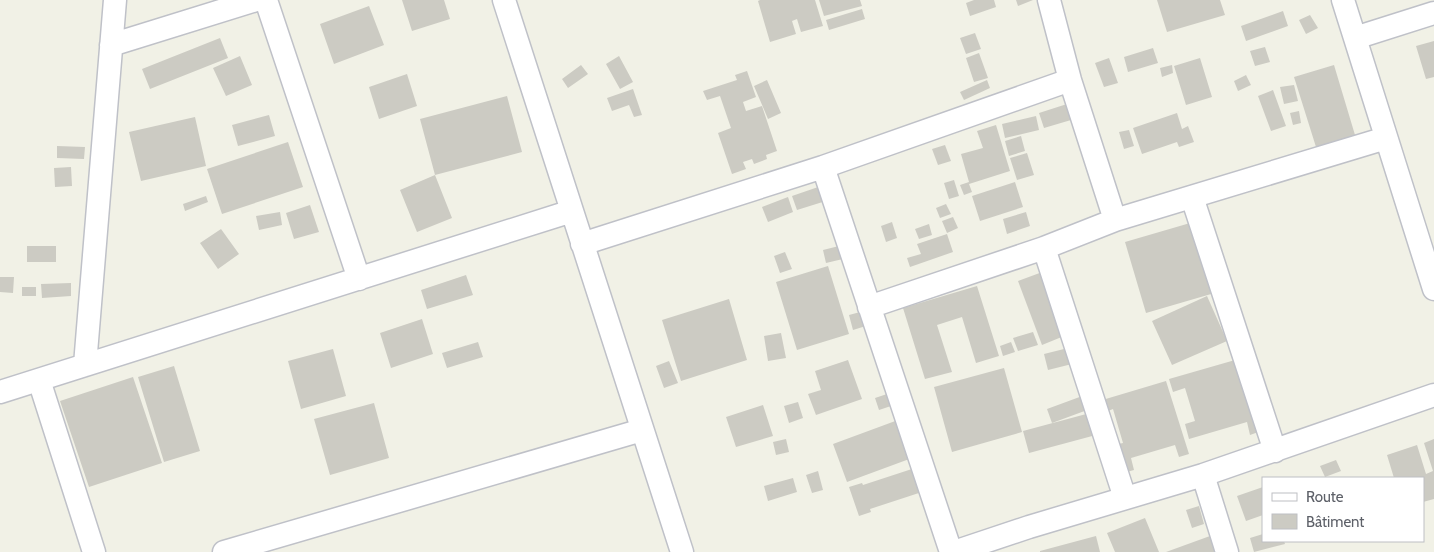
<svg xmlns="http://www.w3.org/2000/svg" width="1434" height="552" font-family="Cabin,sans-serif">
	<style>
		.building { fill: #cccbc3 }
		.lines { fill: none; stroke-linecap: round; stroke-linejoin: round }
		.minor-casing { stroke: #bfc1c8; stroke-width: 25 }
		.minor { stroke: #fff; stroke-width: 22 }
	</style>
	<rect width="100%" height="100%" fill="#f1f1e6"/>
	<path class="building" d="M402 0H444L450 19 412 31Z
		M760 0H815L823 26 801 32 797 19 792 21 796 34 770 42 758 1Z
		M819 0H860L862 6 824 16Z
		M974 0H994L996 7 970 16 966 3Z
		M1016 0H1033L1018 6Z
		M1157 0H1220L1225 15 1167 32Z
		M369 6 384 45 334 64 320 24Z
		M862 9 865 19 829 30 826 20Z
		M1283 11 1288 26 1246 41 1241 26Z
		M1310 15 1318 28 1306 34 1299 20Z
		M975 33 981 49 966 54 960 38Z
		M220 38 228 58 150 89 142 69Z
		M1434 41V77L1426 79 1416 46Z
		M1265 47 1270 62 1255 66 1250 51Z
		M1153 48 1158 63 1128 72 1124 57Z
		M979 53 988 78 974 82 966 58Z
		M240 56 252 85 226 96 213 68Z
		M619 56 633 82 620 89 606 64Z
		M1109 58 1118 83 1104 87 1095 63Z
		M1200 58 1212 97 1186 105 1174 66Z
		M581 65 588 74 568 88 562 79Z
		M1172 65 1173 73 1162 77 1160 68Z
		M1334 65 1355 135 1316 147 1294 77Z
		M747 71 756 97 743 102 746 111 762 106 777 151 766 155 767 159 754 164 752 159 743 162 746 169 732 174 718 133 731 128 720 96 707 100 703 91 737 80 735 75Z
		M407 74 417 106 379 119 369 87Z
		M1246 75 1251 85 1238 91 1234 81Z
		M767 80 781 113 768 119 754 86Z
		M987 80 990 88 964 100 960 92Z
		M1294 85 1298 101 1284 104 1280 87Z
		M633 89 642 115 634 117 629 105 612 111 607 98Z
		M1273 90 1286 126 1271 131 1258 96Z
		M507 96 522 152 435 175 420 119Z
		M1067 104 1071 120 1044 128 1039 113Z
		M1299 111 1301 123 1293 125 1290 113Z
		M1177 113 1182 129 1188 126 1194 142 1179 147 1177 142 1142 154 1133 128Z
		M269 115 275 136 238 146 232 125Z
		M1036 116 1039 130 1005 138 1002 124Z
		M195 117 206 166 141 181 129 132Z
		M996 125 1010 171 969 184 972 192 964 195 960 185 969 182 961 154 983 148 977 131Z
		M1129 130 1134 146 1124 149 1119 132Z
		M1021 136 1025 151 1009 156 1005 141Z
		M288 142 303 187 222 214 207 169Z
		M945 145 951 161 938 165 932 149Z
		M57 146 85 147 84 159 57 158Z
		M1027 153 1034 175 1017 180 1010 158Z
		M71 167 72 186 55 187 54 168Z
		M435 175 452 218 417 232 400 190Z
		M954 180 959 196 949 199 944 183Z
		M1015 182 1023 207 980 221 972 196Z
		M824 185 829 200 797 210 792 196Z
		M206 196 208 202 185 211 183 204Z
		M788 197 793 212 768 222 762 207Z
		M946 204 951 214 940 218 936 208Z
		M310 205 319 232 294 239 286 213Z
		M280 212 282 225 259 230 256 216Z
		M1026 212 1030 226 1007 234 1003 219Z
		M953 217 958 228 947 233 942 221Z
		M1197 221 1218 292 1146 313 1125 242Z
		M892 222 897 238 886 242 881 226Z
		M929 224 932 235 919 239 915 229Z
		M221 229 239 254 218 269 200 243Z
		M947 234 953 252 910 267 907 258 921 254 917 244Z
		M843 245 847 258 826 263 823 250Z
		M27 246H56V262H27Z
		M785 252 792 269 780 273 774 256Z
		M828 266 849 334 797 350 776 282Z
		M1045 271 1069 334 1042 345 1018 281Z
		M466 275 473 295 427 309 421 290Z
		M0 277H14L13 293 0 292Z
		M71 283V296L42 298 41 284Z
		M977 286 999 356 976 363 962 317 937 325 952 372 925 379 903 308Z
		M22 287H36V296H22Z
		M1207 296 1227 341 1172 365 1152 321Z
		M729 299 747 360 681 381 662 320Z
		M864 311 869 325 853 330 849 315Z
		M422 319 433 354 391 368 380 333Z
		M1033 332 1038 345 1018 351 1013 338Z
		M781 333 786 358 768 361 764 336Z
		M478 342 483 357 447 368 442 353Z
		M1011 342 1015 352 1003 356 1000 346Z
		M1072 347 1076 363 1048 370 1044 354Z
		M333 349 346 396 301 409 288 361Z
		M1242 358 1264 430 1250 435 1247 422 1189 439 1185 424 1195 421 1185 388 1173 392 1169 379Z
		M848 360 862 399 816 415 808 394 821 390 815 371Z
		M669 361 678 383 664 388 656 366Z
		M174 366 200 451 164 462 138 377Z
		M1004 368 1022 432 952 452 934 387Z
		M133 377 162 463 89 487 60 401Z
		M1166 381 1189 454 1179 457 1175 445 1131 458 1134 470 1123 473 1114 445 1123 443 1113 409 1103 413 1099 401Z
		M893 392 897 404 879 410 875 398Z
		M1085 395 1090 409 1052 423 1047 409Z
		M798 402 803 418 789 423 784 406Z
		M374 403 389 458 330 475 314 419Z
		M763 405 773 436 736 447 726 417Z
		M1090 413 1096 435 1029 453 1023 431Z
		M898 420 912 458 847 482 833 444Z
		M786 439 789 452 776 455 773 442Z
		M1434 439V499L1423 502V478H1394L1387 455 1417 445 1426 474 1433 471 1424 443Z
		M1336 460 1341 471 1325 477 1320 466Z
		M918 467 925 491 870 509 871 512 859 516 849 487 862 483 863 485Z
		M818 471 823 490 812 493 806 475Z
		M793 478 797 492 768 501 764 486Z
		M1263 487V515L1246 521 1237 496Z
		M1199 506 1204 524 1192 528 1186 510Z
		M1145 518 1159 552H1115L1107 533Z
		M1263 534V541H1284L1285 544 1254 552 1250 538Z
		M1096 536 1100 552H1040V551Z
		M1210 536 1216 552H1166Z"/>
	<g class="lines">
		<defs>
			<path id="minor" d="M266 0 359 279
				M504 0 682 552
				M1049 0 1070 80 1115 220
				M1343 0 1434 289
				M1355 38 1434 13
				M111 45 256 0
				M823 167 951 552
				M1192 197 1275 451
				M582 244 823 167 1070 80
				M1044 248 1125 498
				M869 307 1044 248 1115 220 1386 138
				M85 365 115 0
				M39 380 94 552
				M0 392 572 211
				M1203 475 1227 552
				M224 552 642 430
				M954 552 1029 527 1203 475 1434 395"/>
		</defs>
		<use href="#minor" class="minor-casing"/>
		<use href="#minor" class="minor"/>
	</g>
	<rect x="1262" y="477" width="162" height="65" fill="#ffffff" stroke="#bebfc3"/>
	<rect x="1272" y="493" width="25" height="8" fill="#ffffff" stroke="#bebfc3"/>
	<text x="1306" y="502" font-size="15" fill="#5d6068">Route</text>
	<rect x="1272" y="514" width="25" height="15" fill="#cccbc3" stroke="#bebfc3"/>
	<text x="1306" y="527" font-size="15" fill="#5d6068">Bâtiment</text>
</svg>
